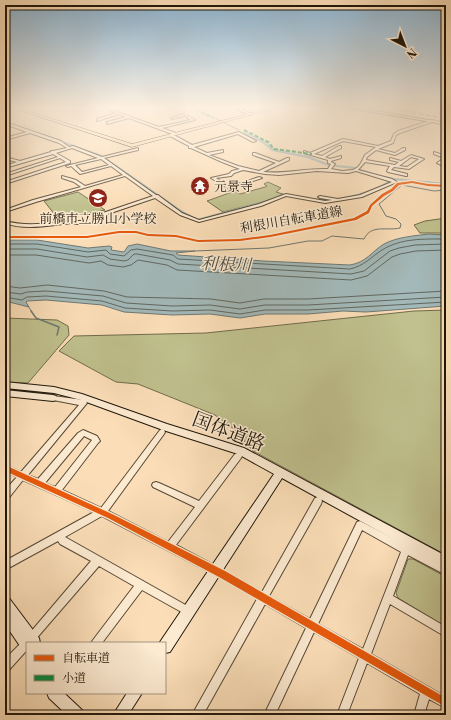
<svg xmlns="http://www.w3.org/2000/svg" width="451" height="720" font-family="'Libre Bodoni','Noto Serif JP',serif">
	<style>
		.green { fill: #c0c18e; stroke: #706c4c }
		.water { fill: #a3b9b9; stroke: #6e7873 }
		.lines { fill: none; stroke-linecap: round; stroke-linejoin: round }
		.shore { stroke: #616861; stroke-width: 1 }
		.stream-far1 { stroke: #6e7873; stroke-width: 1 }
		.stream { stroke: #6e7873; stroke-width: 1.5 }
		.canal { fill: #a3b9b9; fill-rule: evenodd }
		.street-casing { stroke: #564835; stroke-width: 2 }
		.secondary-casing { stroke: #1f1609; stroke-width: 2 }
		.primary-casing { stroke: #1f1609; stroke-width: 1 }
		.street { fill: #fcead1; fill-rule: evenodd }
		.secondary { fill: #fcead1; fill-rule: evenodd }
		.primary { fill: #fbdeb8; fill-rule: evenodd }
		.rail { stroke: #1f1609; stroke-width: 1; stroke-dasharray: 3.5 3.5; stroke-linecap: butt }
		.quiet { stroke: #00873e; stroke-width: 2; stroke-dasharray: 4 2; stroke-linecap: butt }
		.cycleway-casing { stroke: #fcead1; stroke-width: 3 }
		.cycleway { fill: #e8590c; fill-rule: evenodd }
		.labels { text-anchor: middle; stroke-width: 3; stroke-linejoin: round; paint-order: stroke }
		.far-poi-label { font-size: 13px; fill: #1f1609; stroke: #fcead1; text-anchor: start }
		.far-street-label { font-size: 13px; fill: #1f1609; stroke: #fcead1 }
		.water-label { font-size: 17px; font-style: italic; fill: #4d4f47; stroke: #fcead1 }
		.near-street-label { font-size: 19px; fill: #1f1609; stroke: #fcead1 }
	</style>
	<rect width="100%" height="100%" fill="#fbdeb8"/>
	<filter id="stains"><feTurbulence type="fractalNoise" baseFrequency=".005" numOctaves="4"/><feColorMatrix values="0 0 0 0 .2 0 0 0 0 .09 0 0 0 0 .02 0 0 0 .5 -.17"/></filter>
	<radialGradient id="worn" r=".72"><stop offset=".6" stop-color="#630" stop-opacity="0"/><stop offset="1" stop-color="#630" stop-opacity=".3"/></radialGradient>
	<path class="green" d="M268 182 281 188 276 192 283 194 271 200 223 212 207 201 235 191 240 194 265 187 267 186 264 184Z
		M78 192 105 210 59 220 44 201Z
		M446 218V233H420L414 225 425 221Z
		M446 310V555L253 451 234 429 215 415 138 384 116 382 59 351 74 336 206 333 414 311Z
		M5 318 57 320 68 326 69 335 28 383 5 382Z
		M408 559H413L446 577V627L398 598 396 593Z"/>
	<path class="water" d="M428 234 446 235V306L366 312 343 311 308 314H265L240 318 210 314 172 315 124 312 102 305 80 303 46 300 27 301 26 302 29 307 5 301V240H37L88 248 109 246 112 247 111 250 124 252 128 246 137 244 171 251H195L176 253 178 255 263 261 350 265C367 262 371 252 384 244 397 237 414 236 428 234Z"/>
	<g class="lines">
		<path class="shore" d="M5 244H37L88 252 106 250 110 254 124 256 131 250 137 249 173 255 178 259 350 269C364 266 371 257 382 250 401 238 424 239 446 239
			M5 249H37L87 257 103 255 110 259 124 261 128 260 134 254H137L170 260 178 264 351 274 364 271 390 251 399 248 415 245 446 244
			M5 255H36L89 263 101 261 108 265 123 267 131 265 138 260 167 265 177 270 351 280 367 276 392 257 400 254 416 251 446 250
			M5 286 20 288 47 285 104 291 127 297 211 299 240 303 264 299H308L446 291
			M5 292 21 294 27 292 46 291 103 296 126 303 172 306 210 305 240 309 265 305H308L446 297
			M5 297 22 300 27 297 46 296 102 301 125 308 172 311 210 310 240 314 265 310H308L446 302"/>
		<path class="stream-far1" d="M192 107 239 130
			M195 251 269 248 308 241H322L332 236 364 239C371 224 386 231 400 228L401 224 396 219 386 216 379 204 402 185 434 191 446 190
			M28 306 32 312"/>
		<path class="stream" d="M31 311 36 318 59 327 57 335"/>
		<path class="canal" d="M5 107H12L5 109Z
			M244 131 264 141 274 149 309 156 329 164 355 167 376 174 394 178 446 183V185L395 180 381 188 358 196 334 201 325 202 317 201 316 200 318 199C340 200 373 192 391 179L374 176 354 169 328 166 307 158 272 151 262 143 243 133Z
			M54 138 102 155 181 210 197 219 267 200 283 194 309 197 311 198 309 199 283 196 269 202 197 221 179 212 100 157 54 140Z"/>
		<defs>
			<path id="street" d="M101 107H103L159 127 191 120 187 118 188 116 195 120 162 128 176 133 175 135 129 118 107 124V122L126 117 119 114 97 121V119L116 113Z
				M203 107H211L204 109Z
				M183 114 184 116 172 119 171 118Z
				M432 120 446 123V125L432 122 400 133 396 135 393 143 378 149 395 153 403 148H405V150L395 155 376 150 367 157 366 160 395 165 399 162 390 160V158L401 161 411 155 424 159 409 169 394 167 391 170 407 174V176H406L388 172 387 171 390 166 365 162 358 170 392 179 397 182 362 197 325 203 286 196 261 206 199 222 180 215 155 198 99 217H97V215L153 196 125 176 36 202 5 212V210L33 200 81 187 74 182 62 178V176L76 180 85 186 123 175 111 166 80 174 71 166 68 167 66 166 98 158 72 148 56 153 70 161V163L5 184V182L66 162 60 158 5 176V174L58 157 53 154 5 168V166L17 162 9 160 5 161V159L9 158 20 161 51 152V151H53L67 148 59 143 30 133 5 140V138L27 132 5 124V122L61 141 69 147 73 146 102 157 138 148V150L104 158 156 195H158L159 196 182 213 199 220 259 204 286 194 325 201 332 200 320 198 318 197 320 196 338 199 360 195 392 182 356 171 348 173 317 171 279 175 265 174 243 170 234 173 231 176 216 178 229 187 259 177 262 178 229 189 211 178 229 174 232 171 240 169 222 162 191 148H189V146L170 136V134H172L192 145 239 132 256 141 253 142 238 134 194 147 207 153 223 150V152L209 155 238 166 259 171 276 163 253 155V153H255L279 162 287 158H289V160L263 172C285 174 306 168 328 169L331 164 328 163V160L304 153V151L310 153 343 139 378 146 391 141 394 134 398 131ZM343 141 376 147 365 155 361 163 358 167 353 170 342 171 331 169 335 164 331 162V161L341 158V156L330 159 325 157 341 148V146H339L322 156 314 154ZM411 157 419 159 407 167 399 166ZM101 159 109 165 82 172 75 165Z
				M434 152 446 156V160L441 163 446 165V167L437 163 444 158 434 154Z
				M5 221C27 227 49 223 72 221H82L84 222 78 224 72 223C50 225 26 231 5 223Z
				M51 396H53L84 400 86 401 87 403 28 475 38 479 78 433 83 430 97 436 100 441 98 443 62 490 101 508 160 430 162 429 164 430 165 432 164 434 108 511 168 542 195 507 153 487 152 485 153 483 156 482 159 483 199 501 235 454 238 453 241 454 242 456 241 458 176 545 225 571 262 592 315 498 318 497 321 498 322 501 321 504 269 596 310 619 357 522 360 521 446 566V575L408 555 393 596 446 627V637L390 604 371 654 446 697V708L429 699 424 715H414L420 694 367 663 347 715H337L359 658 314 632 275 715H264L306 628 265 604 203 715H192L257 599 219 577 102 516 65 537 191 608 193 611 191 614 188 616 185 614 142 590 102 643H91L93 640 134 586 99 566 35 640 32 642 30 641V643H27V650L9 670 5 671V659L23 641 26 639 29 640 27 637 29 634 91 561 60 544 58 541 5 570V561L94 512 23 480 8 499 5 500V490L17 477 5 471V465L21 472 79 405 53 400H51L50 398ZM84 436 92 440 55 487 45 483ZM362 530 401 552 363 649 318 624Z"/>
			<path id="secondary" d="M232 107H236L252 114 249 115Z
				M347 107H352L434 121 432 122 348 108Z
				M5 382 54 387 82 394 167 424 244 448 446 556V568L282 478 170 652 165 653V643L160 642 274 474 238 454 163 430 81 400 54 393 5 388Z
				M5 390 53 395 56 396 57 398 56 400 53 401 5 396Z
				M5 596 9 598 39 638 40 643H27V650L22 649 5 624Z
				M47 693H64L82 710 84 715H67L49 698Z
				M127 693H142L128 715H113Z"/>
			<path id="primary" d="M10 107H15L132 144 275 107H280L132 147Z"/>
		</defs>
		<use href="#street" class="street-casing"/>
		<use href="#secondary" class="secondary-casing"/>
		<use href="#primary" class="primary-casing"/>
		<use href="#street" class="street"/>
		<use href="#secondary" class="secondary"/>
		<use href="#primary" class="primary"/>
		<path class="rail" d="M385 107 446 119"/>
		<path class="quiet" d="M190 107 213 118
			M244 130 268 142 274 149 312 154"/>
		<defs>
			<path id="cycleway" d="M412 181 428 184 446 185V187L428 186 412 183 399 185 393 191 384 196 372 206 369 213 356 220 270 237 240 241 198 242 176 237 148 236 136 233H119L87 238H5V236H87L119 231H136L148 234 176 235 198 240 240 239 270 235 354 218 367 211 370 205 382 194 391 189 397 183Z
				M5 465 112 514 225 571 446 698V707L219 577 108 518 5 471Z"/>
		</defs>
		<use href="#cycleway" class="cycleway-casing"/>
		<use href="#cycleway" class="cycleway"/>
	</g>
	<linearGradient id="sky" x2="0" y2="1"><stop stop-color="#8cb6d5"/><stop offset="0.52" stop-color="#fdf0df"/><stop offset="1" stop-color="#fdf0df" stop-opacity="0"/></linearGradient>
	<rect width="451" height="207" fill="url(#sky)"/>
	<defs>
		<symbol id="temple-disc" viewBox="-11 -11 22 22"><circle r="9.5" fill="#8f2418" stroke="#fcead1"/><path d="M0-6L5-2H3V0L6.5 2.5H4V6H1.5V3h-3V6H-4V2.5H-6.5L-3 0V-2H-5Z" fill="#fff"/></symbol>
		<symbol id="school-disc" viewBox="-11 -11 22 22"><circle r="9.5" fill="#8f2418" stroke="#fcead1"/><path d="M0-5L7-2L0 1L-7-2ZM-4 1L0 2.5L4 1V4Q0 6-4 4Z" fill="#fff"/></symbol>
	</defs>
	<g fill-rule="evenodd">
		<use href="#temple-disc" x="189" y="175" width="22" height="22"/>
		<use href="#school-disc" x="87" y="187" width="22" height="22"/>
	</g>
	<g class="labels">
		<g class="far-poi-label">
			<text x="214" y="191">元景寺</text>
			<text x="98" y="223" text-anchor="middle">前橋市立勝山小学校</text>
		</g>
		<g class="far-street-label">
			<text transform="translate(291 219) rotate(-10)" y="5">利根川自転車道線</text>
		</g>
		<g class="water-label">
			<text transform="translate(226 264) rotate(2)" y="6">利根川</text>
		</g>
		<g class="near-street-label">
			<text transform="translate(229 431) rotate(21)" y="7">国体道路</text>
		</g>
	</g>
	<rect width="451" height="720" fill="none" stroke="#fbdeb8" stroke-width="20"/>
	<rect x="6" y="6" width="439" height="708" fill="none" stroke="#1f1609" stroke-width="2"/>
	<rect x="10" y="10" width="431" height="700" fill="none" stroke="#1f1609"/>
	<rect x="26" y="642" width="140" height="52" fill="#fcead1" stroke="#a49581"/>
	<rect x="34" y="655" width="20" height="6" fill="#e8590c" stroke="#a49581"/>
	<text x="62" y="662" font-size="12" fill="#1f1609">自転車道</text>
	<rect x="34" y="675" width="20" height="6" fill="#00873e" stroke="#a49581"/>
	<text x="62" y="682" font-size="12" fill="#1f1609">小道</text>
	<g transform="translate(405 46) rotate(138)" stroke="#fcead1" stroke-width="3" paint-order="stroke">
	<path d="M0-3L7 15L0 10L-7 15Z" fill="#1f1609"/>
	<text y="-6" font-size="11" font-weight="bold" text-anchor="middle" fill="#1f1609">N</text>
	</g>
	<rect width="100%" height="100%" filter="url(#stains)"/>
	<rect width="100%" height="100%" fill="url(#worn)"/>
</svg>
